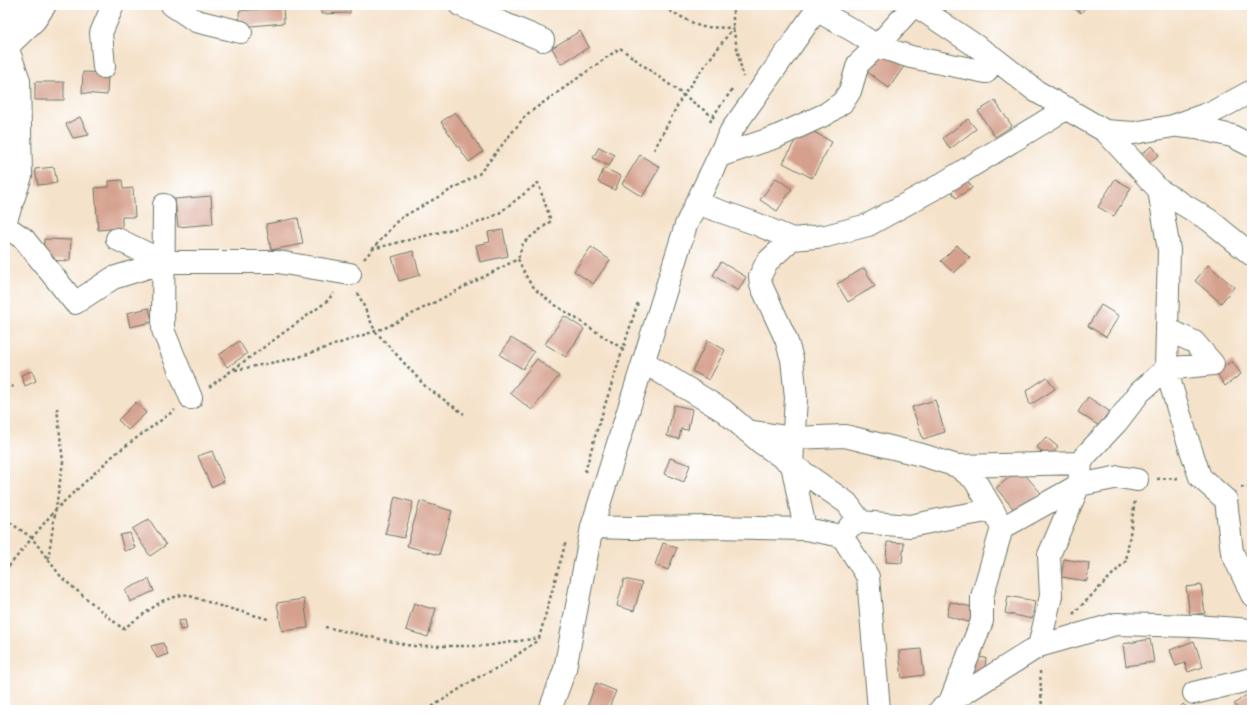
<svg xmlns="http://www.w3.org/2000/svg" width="1257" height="715" font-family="'Comic Neue',sans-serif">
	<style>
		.building { fill: #d5a08d }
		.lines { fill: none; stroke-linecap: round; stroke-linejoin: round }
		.minor-casing { stroke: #6a7768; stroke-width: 24 }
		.path { stroke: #6a7768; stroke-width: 2.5; stroke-dasharray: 3 3; stroke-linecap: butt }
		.minor { stroke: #fff; stroke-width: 22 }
	</style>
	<rect width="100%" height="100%" fill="#fff"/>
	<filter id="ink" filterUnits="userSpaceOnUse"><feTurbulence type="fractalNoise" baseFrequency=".025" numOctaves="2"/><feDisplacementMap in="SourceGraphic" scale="8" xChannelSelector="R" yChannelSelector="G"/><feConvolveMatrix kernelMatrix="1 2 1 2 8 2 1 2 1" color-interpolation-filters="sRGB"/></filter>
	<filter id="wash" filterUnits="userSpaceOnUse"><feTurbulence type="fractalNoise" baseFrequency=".012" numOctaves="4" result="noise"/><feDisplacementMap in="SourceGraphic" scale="16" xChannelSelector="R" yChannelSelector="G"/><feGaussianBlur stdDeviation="0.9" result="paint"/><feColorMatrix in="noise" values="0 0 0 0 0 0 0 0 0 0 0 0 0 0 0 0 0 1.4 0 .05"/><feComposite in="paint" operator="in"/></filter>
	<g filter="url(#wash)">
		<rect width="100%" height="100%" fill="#f5e2ca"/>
		<g id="blocks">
			<path class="building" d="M260 5H283L284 23 240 27 239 11 260 9Z
				M321 5H350V13L321 14Z
				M930 5H952L939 16Z
				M1069 5H1087L1081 13Z
				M580 31 589 47 561 64 552 48Z
				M885 50 905 65 889 88 862 68Z
				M83 72 108 73 107 95 82 93Z
				M35 82H64V100H35Z
				M995 101 1012 126 995 137 978 111Z
				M455 112 483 152 469 162 441 122Z
				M80 117 89 135 73 138 66 124Z
				M968 119 976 129 950 149 943 138Z
				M803 126 832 142 812 178 783 163Z
				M1152 146 1159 155 1148 163 1141 154Z
				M599 147 615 155 609 166 593 158Z
				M640 155 660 167 642 197 622 184Z
				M54 167 57 183 38 185 35 169Z
				M604 168 621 176 615 190 598 182Z
				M965 176 972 188 956 198 948 186Z
				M776 178 792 189 777 211 760 200Z
				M1115 179 1131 188 1114 216 1098 207Z
				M122 180 123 189 133 188 135 217H122V228L98 230 95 188 109 187V181Z
				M211 196 213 224 178 227 175 199Z
				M298 218 303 244 271 250 266 224Z
				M503 230 508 256 480 262 476 245 490 242 488 232Z
				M44 239 71 240 70 261 43 260Z
				M957 245 970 258 954 273 941 261Z
				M591 247 610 260 593 284 574 271Z
				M413 251 420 275 399 281 392 257Z
				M721 262 746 277 738 291 713 275Z
				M1208 265 1234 287 1221 303 1195 281Z
				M864 268 875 286 848 302 837 284Z
				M1101 305 1119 316 1106 337 1088 326Z
				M149 308 152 322 130 327 127 313Z
				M564 316 584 329 566 357 545 344Z
				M511 338 534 352 523 369 500 355Z
				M708 340 725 350 709 380 692 371Z
				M239 341 247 354 227 367 219 355Z
				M537 359 559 376 532 410 510 393Z
				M1232 361 1241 374 1225 386 1216 372Z
				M32 371 36 381 25 386 21 375Z
				M1047 377 1055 389 1030 405 1026 391Z
				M1088 397 1109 411 1099 426 1078 412Z
				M935 400 945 432 923 439 912 407Z
				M136 402 146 413 128 430 118 420Z
				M674 405 692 409 688 430 681 429 679 439 667 436Z
				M1046 437 1058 447 1049 458 1037 447Z
				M212 451 224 481 211 487 198 456Z
				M670 458 690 465 684 482 664 474Z
				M1020 469 1041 493 1017 513 996 488Z
				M395 497 413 502 404 538 385 534Z
				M420 501 452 511 439 555 407 546Z
				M149 519 166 545 150 556 132 529Z
				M130 533 135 548 124 551 120 535Z
				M887 542 904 543 902 563 886 562Z
				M663 543 677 548 668 570 655 565Z
				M1064 559 1089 563 1087 581 1061 577Z
				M149 579 154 591 130 602 125 590Z
				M624 579 642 583 634 611 617 606Z
				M1201 585 1205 613 1190 615 1186 587Z
				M1008 596 1035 601 1032 619 1005 613Z
				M304 599 308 628 282 631 277 603Z
				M950 602 976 608 972 623 947 616Z
				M414 603 429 608H436L428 637 406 630Z
				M185 620 187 629 180 630 178 621Z
				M1150 639 1154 662 1126 666 1123 644Z
				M1194 641 1203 667 1188 672 1185 663 1176 666 1170 650Z
				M163 643 168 654 157 658 151 646Z
				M921 649 924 675 902 678 899 651Z
				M972 657 986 658 984 678 970 677Z
				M596 683 616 691 608 710H586Z
				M1252 691V710H1239L1234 704Z
				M1183 704 1190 710H1178Z"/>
		</g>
	</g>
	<g filter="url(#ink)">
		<use href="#blocks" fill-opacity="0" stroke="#6a7768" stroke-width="1"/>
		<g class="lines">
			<defs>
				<path id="minor" d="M172 5 196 21 241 32
					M460 5 543 40
					M915 5 994 58 1036 91 1105 131 1134 133 1173 126 1215 111 1252 91
					M816 10 854 31 877 46 911 57 986 72 994 58
					M5 20 44 5
					M104 67 101 33 113 5
					M1178 126 1197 128 1232 136 1252 146
					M1105 131 1159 190 1209 220 1252 255
					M719 156 776 137 826 114 843 102 850 91 858 64 877 46 914 5
					M1159 190 1169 250 1166 369 1186 435 1200 477 1226 500 1232 552 1252 595
					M696 203 754 223 792 239
					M164 205 163 330 191 398
					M5 223 21 176 19 80 7 47 35 20 45 5
					M5 226 24 239 75 303 113 278 164 262
					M117 239 164 262H278L350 274
					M644 362 724 411 760 442 847 503 861 522
					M747 431 793 438 845 436 922 455 957 466 974 479 993 510
					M957 466 1081 463
					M592 527 631 528 716 527 805 529 842 536
					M805 529 792 464 796 398 792 359 786 339 761 285 760 276 767 262 792 239 826 236 868 225 937 187 1067 108
					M1039 646 1051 596 1049 555 1079 485 1119 477 1137 480
					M1194 693 1252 679
					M950 702 1039 646 1116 624 1195 626 1252 630
					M550 710 565 669 592 527 686 225 731 131 820 5
					M879 710 868 577 842 536 851 525 861 522 910 526 958 516 993 510 1002 528
					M940 710 950 702 982 621V597L1002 528 1079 485 1081 463 1085 456 1117 422 1140 392 1166 369 1213 364 1194 342 1167 329"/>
			</defs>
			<use href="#minor" class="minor-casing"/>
			<path class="path" d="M733 5V28L743 77
				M710 122 713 116 732 90
				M654 150 683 95 733 28 701 27 658 5
				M372 249 477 223 498 214 538 183 551 221 523 243 518 259
				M364 259 399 219 479 174 526 115 620 48 716 119
				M358 293 375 331 426 387 464 414
				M235 370 296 358 387 327 518 259 528 280 536 290 552 303 623 349
				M209 387 326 302 334 293
				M5 389 14 386
				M585 472 596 433 638 302
				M1157 479 1180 478
				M1241 487 1252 488
				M5 519 32 538 62 578 123 629 162 601 184 594 217 605 268 619
				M48 559 63 462 57 408
				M5 571 55 510 116 453 175 410
				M1073 614 1126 561 1135 500
				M325 627 412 646H485L539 638 566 541
				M1040 671 1042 710
				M427 710 475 679 503 665 538 640"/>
			<use href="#minor" class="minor"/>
		</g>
	</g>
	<rect width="1257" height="715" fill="none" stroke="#fff" stroke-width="20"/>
</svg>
